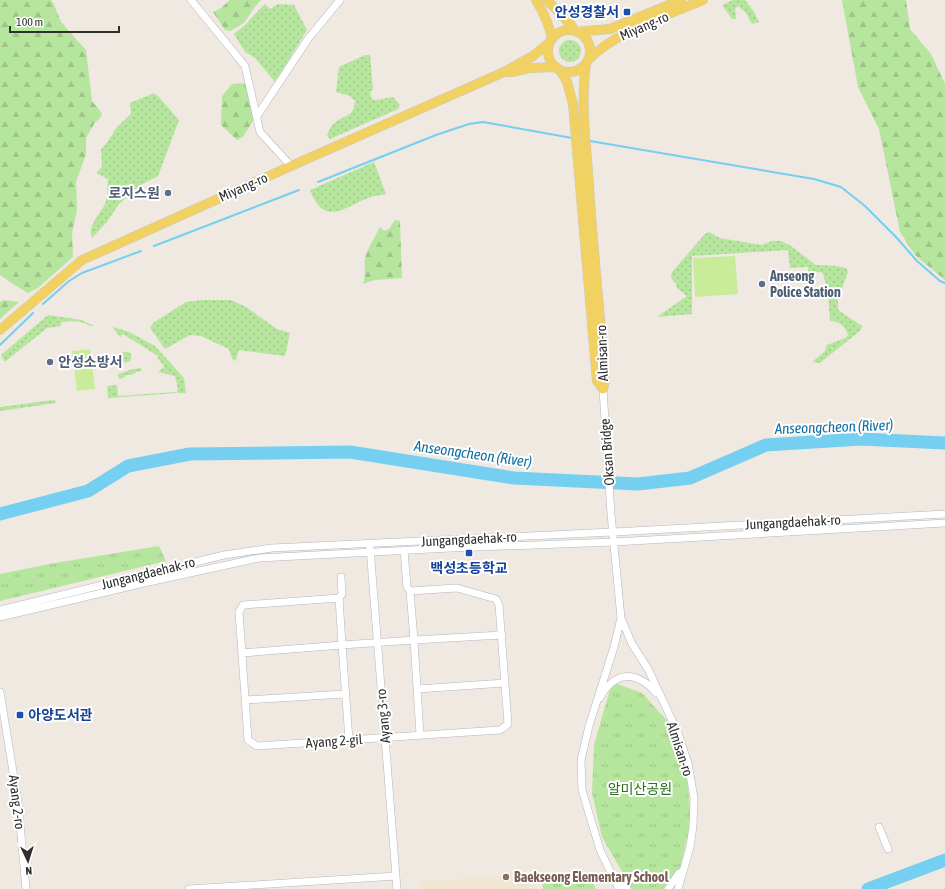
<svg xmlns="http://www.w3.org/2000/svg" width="945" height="889" font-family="'Asap Condensed','Noto Sans KR',sans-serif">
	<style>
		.education { fill: #f0e6d1 }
		.grass { fill: url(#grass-dots) }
		.forest { fill: url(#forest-firs) }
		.park { fill: url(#park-tufts) }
		.pitch { fill: #c9ec9a }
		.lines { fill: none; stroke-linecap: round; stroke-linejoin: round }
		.stream { stroke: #75cff0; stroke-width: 2 }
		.river { stroke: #75cff0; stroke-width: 13 }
		.minor-casing { stroke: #b4b7c1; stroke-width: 8 }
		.major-casing { stroke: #c9c9c9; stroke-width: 10 }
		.minor { stroke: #fff; stroke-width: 7 }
		.major { stroke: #f2d163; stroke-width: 9 }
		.transit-dot { fill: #1a4fb4; stroke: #fff; stroke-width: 1.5 }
		.service-dot { fill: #5c6f8a; stroke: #fff; stroke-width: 1.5 }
		.education-dot { fill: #8d6e63; stroke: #fff; stroke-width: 1.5 }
		.labels { text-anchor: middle; stroke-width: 4; stroke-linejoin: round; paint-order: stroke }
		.transit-label { font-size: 14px; font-weight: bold; fill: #164399; stroke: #fff; text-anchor: end }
		.street-label { font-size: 14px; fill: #2e2e2e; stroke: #fff }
		.service-label { font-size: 14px; font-weight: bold; fill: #4e5e75; stroke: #fff; text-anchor: start }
		.park-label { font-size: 14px; fill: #2c6e1b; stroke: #fff }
		.education-label { font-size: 14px; font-weight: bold; fill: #785e54; stroke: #fff; text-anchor: start }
		.water-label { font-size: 15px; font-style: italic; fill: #0d6fa3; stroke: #fff }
	</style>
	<defs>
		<pattern id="grass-dots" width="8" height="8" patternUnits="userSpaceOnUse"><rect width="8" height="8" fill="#b6e59e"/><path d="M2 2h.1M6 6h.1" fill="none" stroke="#9dc588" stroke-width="1.8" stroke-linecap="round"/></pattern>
		<pattern id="forest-firs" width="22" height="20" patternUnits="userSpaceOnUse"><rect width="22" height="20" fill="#b6e59e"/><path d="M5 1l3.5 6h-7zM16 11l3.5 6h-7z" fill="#9dc588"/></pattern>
		<pattern id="park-tufts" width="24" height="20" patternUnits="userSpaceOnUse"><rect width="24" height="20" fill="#b6e59e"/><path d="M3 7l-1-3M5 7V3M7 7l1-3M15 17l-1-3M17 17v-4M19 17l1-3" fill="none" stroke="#9dc588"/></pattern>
	</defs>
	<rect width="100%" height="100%" fill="#efe9e1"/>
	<path class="education" d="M534 873 535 889H419V882Z"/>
	<path class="grass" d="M733 0H745L754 12 759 22 752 24 746 13 738 6 735 9 736 19H732L722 5Z
		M265 4 270 9 278 4 294 5 307 30 275 82 255 58 245 52 234 34C246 26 254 14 265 4Z
		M559 51a11 11 0 1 1 22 0a11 11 0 1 1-22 0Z
		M365 55H370L373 90 370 91 371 98 375 100 393 97 400 105 398 109 330 139 327 136C329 130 331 125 336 122 346 114 354 117 355 101L350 96 336 92 339 67Z
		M154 93 158 96 179 120 158 176 142 184 119 204 107 222 92 238C87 225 100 215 105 204 108 197 107 186 108 179L96 173 102 167 101 149 106 144 117 127 131 114 130 103Z
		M374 162 386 194C380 195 373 196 368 198 343 208 324 227 310 190Z
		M709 232 720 238 761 245 772 241H781L791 246 816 265 836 266 846 268 848 272 838 299V310L862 326 861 330 820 363 812 362 825 351 827 345 845 338 848 335C845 326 839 321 830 321L828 291 823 274 821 272 808 273V267L790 268 788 250 692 256V314L657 317 687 296 677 288 676 284 671 278 672 272 705 234Z
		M202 300H231L246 307 277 329 290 333 285 356 239 350 236 360 234 361 232 358 229 349 201 336 190 335 165 349 150 328 153 323 186 302Z
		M48 315 82 320 94 326H90C82 320 71 321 61 322V326L47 328 6 361H4L1 355Z
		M114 327 129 332 155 346 184 378 186 393H177V390L178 389 175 376 158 372 163 368 164 366 158 359V356L123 334 120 337 113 328Z
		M120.5 357a5.5 5.5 0 1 1 11 0a5.5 5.5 0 1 1-11 0Z
		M141 368 142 370 141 371 136 372V373L132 374 131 375H125V377L119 379 118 374 133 369Z
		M117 385 118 396 176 392V393L108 398 107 386Z
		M54 400 56 401V403L0 411V407Z"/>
	<path class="forest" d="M0 0H51L53 2 61 22 86 50 92 101 102 113 100 118 94 124 86 138V154L76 182 77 210 72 233 73 257 38 288 28 293 13 284 0 275Z
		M230 0H261L254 8 244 23 230 31 225 30 213 12 221 8Z
		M842 0H906L910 29 931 54 945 84V280L915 255 900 232 879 129 858 87Z
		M245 83C247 92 255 112 253 121 251 125 245 132 243 137L237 140 221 125 222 96 232 84Z
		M395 220 400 221 402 278 375 280 363 284C366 275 364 267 365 259 368 247 375 237 380 227L384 231 389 229Z
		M4 300 19 302 0 319V302Z"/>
	<path class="park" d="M159 546 166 561 0 601V574L49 564Z
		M612 682 642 693 671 725 687 777 691 819 677 884 669 889H632L602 837 592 793 594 745Z
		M588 873 596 889H543L542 880 568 879Z"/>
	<path class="pitch" d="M735 256 738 294 695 297 693 258Z
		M90 349 95 389 77 391 72 351Z"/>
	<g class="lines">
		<path class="stream" d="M590 141 814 179 841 187 865 206 896 237 917 261 940 281 945 283
			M318 182 436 135 469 124 483 122 572 138
			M154 246 299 190
			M43 304 69 281 82 273 141 251
			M0 345 33 313"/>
		<path class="river" d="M0 514 88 491 128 466 190 454 350 452 514 478 638 484 690 478 766 445 861 439 945 443
			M868 889 945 860"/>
		<defs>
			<path id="minor" d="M191 0 245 66 260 132 291 166
				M257 116 308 39 340 0
				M603 389 611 514 621 618 632 644 648 669 678 733 688 763 694 798 693 826 690 847 678 889
				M370 548 397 889
				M404 550 407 587 410 591
				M457 588 496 599 499 605 508 724 500 730 257 746 248 740 239 612 243 605 339 598 342 645 414 640 410 591Z
				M339 598 342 594 341 577
				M0 610 224 555 272 548 613 532 945 514
				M0 617 144 583 259 558 450 548 614 542 945 523
				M242 653 342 645 349 740
				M417 689 505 683
				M0 692 18 802 26 889
				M600 698C602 693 605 689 609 685 625 669 644 678 656 693
				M245 700 345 694
				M420 735 414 640 502 635
				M879 827 888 849
				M616 876 627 889
				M189 889 396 876
				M619 889 600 850 582 790 581 760 589 726 614 647 621 618
				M668 889 679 873"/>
			<path id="major" d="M536 0C544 13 549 24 552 39
				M547 0 571 25 575 31
				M548 51a21 21 0 1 1 42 0a21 21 0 1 1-42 0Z
				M578 32 586 31 610 29 681 0
				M589 59C617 31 666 16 703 0
				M586 64C581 99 585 135 588 171 592 241 600 310 605 380L603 389
				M560 70 567 82 573 104 597 381 603 389
				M505 72H513L530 68 556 67
				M0 330 82 260 291 166 504 72 533 56 550 42"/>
		</defs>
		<use href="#minor" class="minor-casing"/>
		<use href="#major" class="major-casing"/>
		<use href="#minor" class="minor"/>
		<use href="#major" class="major"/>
	</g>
	<g class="transit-dot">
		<rect x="623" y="8" width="8" height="8" rx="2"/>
		<rect x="465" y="549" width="8" height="8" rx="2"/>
		<rect x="16" y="711" width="8" height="8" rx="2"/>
	</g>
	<g class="service-dot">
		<circle cx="168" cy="193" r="4"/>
		<circle cx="762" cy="284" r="4"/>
		<circle cx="50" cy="362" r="4"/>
	</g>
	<circle class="education-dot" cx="506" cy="877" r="4"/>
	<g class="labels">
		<g class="transit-label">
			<text x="619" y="17">안성경찰서</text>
			<text x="469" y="573" text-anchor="middle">백성초등학교</text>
			<text x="28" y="720" text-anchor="start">아양도서관</text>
		</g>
		<g class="street-label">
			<text transform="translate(644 26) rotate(-24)" y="5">Miyang-ro</text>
			<text transform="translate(243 187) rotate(-24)" y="5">Miyang-ro</text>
			<text transform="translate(602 353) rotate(-92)" y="5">Almisan-ro</text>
			<text transform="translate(607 452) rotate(-94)" y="5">Oksan Bridge</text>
			<text transform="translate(793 522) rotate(-3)" y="5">Jungangdaehak-ro</text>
			<text transform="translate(469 539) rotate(-3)" y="5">Jungangdaehak-ro</text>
			<text transform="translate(148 573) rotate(-14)" y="5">Jungangdaehak-ro</text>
			<text transform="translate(383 716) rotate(-95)" y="5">Ayang 3-ro</text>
			<text transform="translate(334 741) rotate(-4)" y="5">Ayang 2-gil</text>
			<text transform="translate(680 749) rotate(72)" y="5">Almisan-ro</text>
			<text transform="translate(17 802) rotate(83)" y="5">Ayang 2-ro</text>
		</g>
		<g class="service-label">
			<text x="160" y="198" text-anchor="end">로지스원</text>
			<text x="770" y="281">Anseong<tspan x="770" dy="16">Police Station</tspan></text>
			<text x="58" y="367">안성소방서</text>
		</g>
		<g class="park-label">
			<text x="640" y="794">알미산공원</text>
		</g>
		<g class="education-label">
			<text x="514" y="882">Baekseong Elementary School</text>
		</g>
		<g class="water-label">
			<text transform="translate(834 427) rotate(-2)" y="5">Anseongcheon (River)</text>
			<text transform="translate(473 454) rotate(8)" y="5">Anseongcheon (River)</text>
		</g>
	</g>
	<g transform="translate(28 861) rotate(176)" stroke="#ffffff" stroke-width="3" paint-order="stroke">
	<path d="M0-3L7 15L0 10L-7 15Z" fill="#2e2e2e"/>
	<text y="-6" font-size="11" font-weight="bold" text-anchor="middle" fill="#2e2e2e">N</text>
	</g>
	<path d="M10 26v6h109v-6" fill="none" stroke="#2e2e2e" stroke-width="2"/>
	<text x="16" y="26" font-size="12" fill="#2e2e2e" stroke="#ffffff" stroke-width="3" paint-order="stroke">100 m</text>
</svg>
